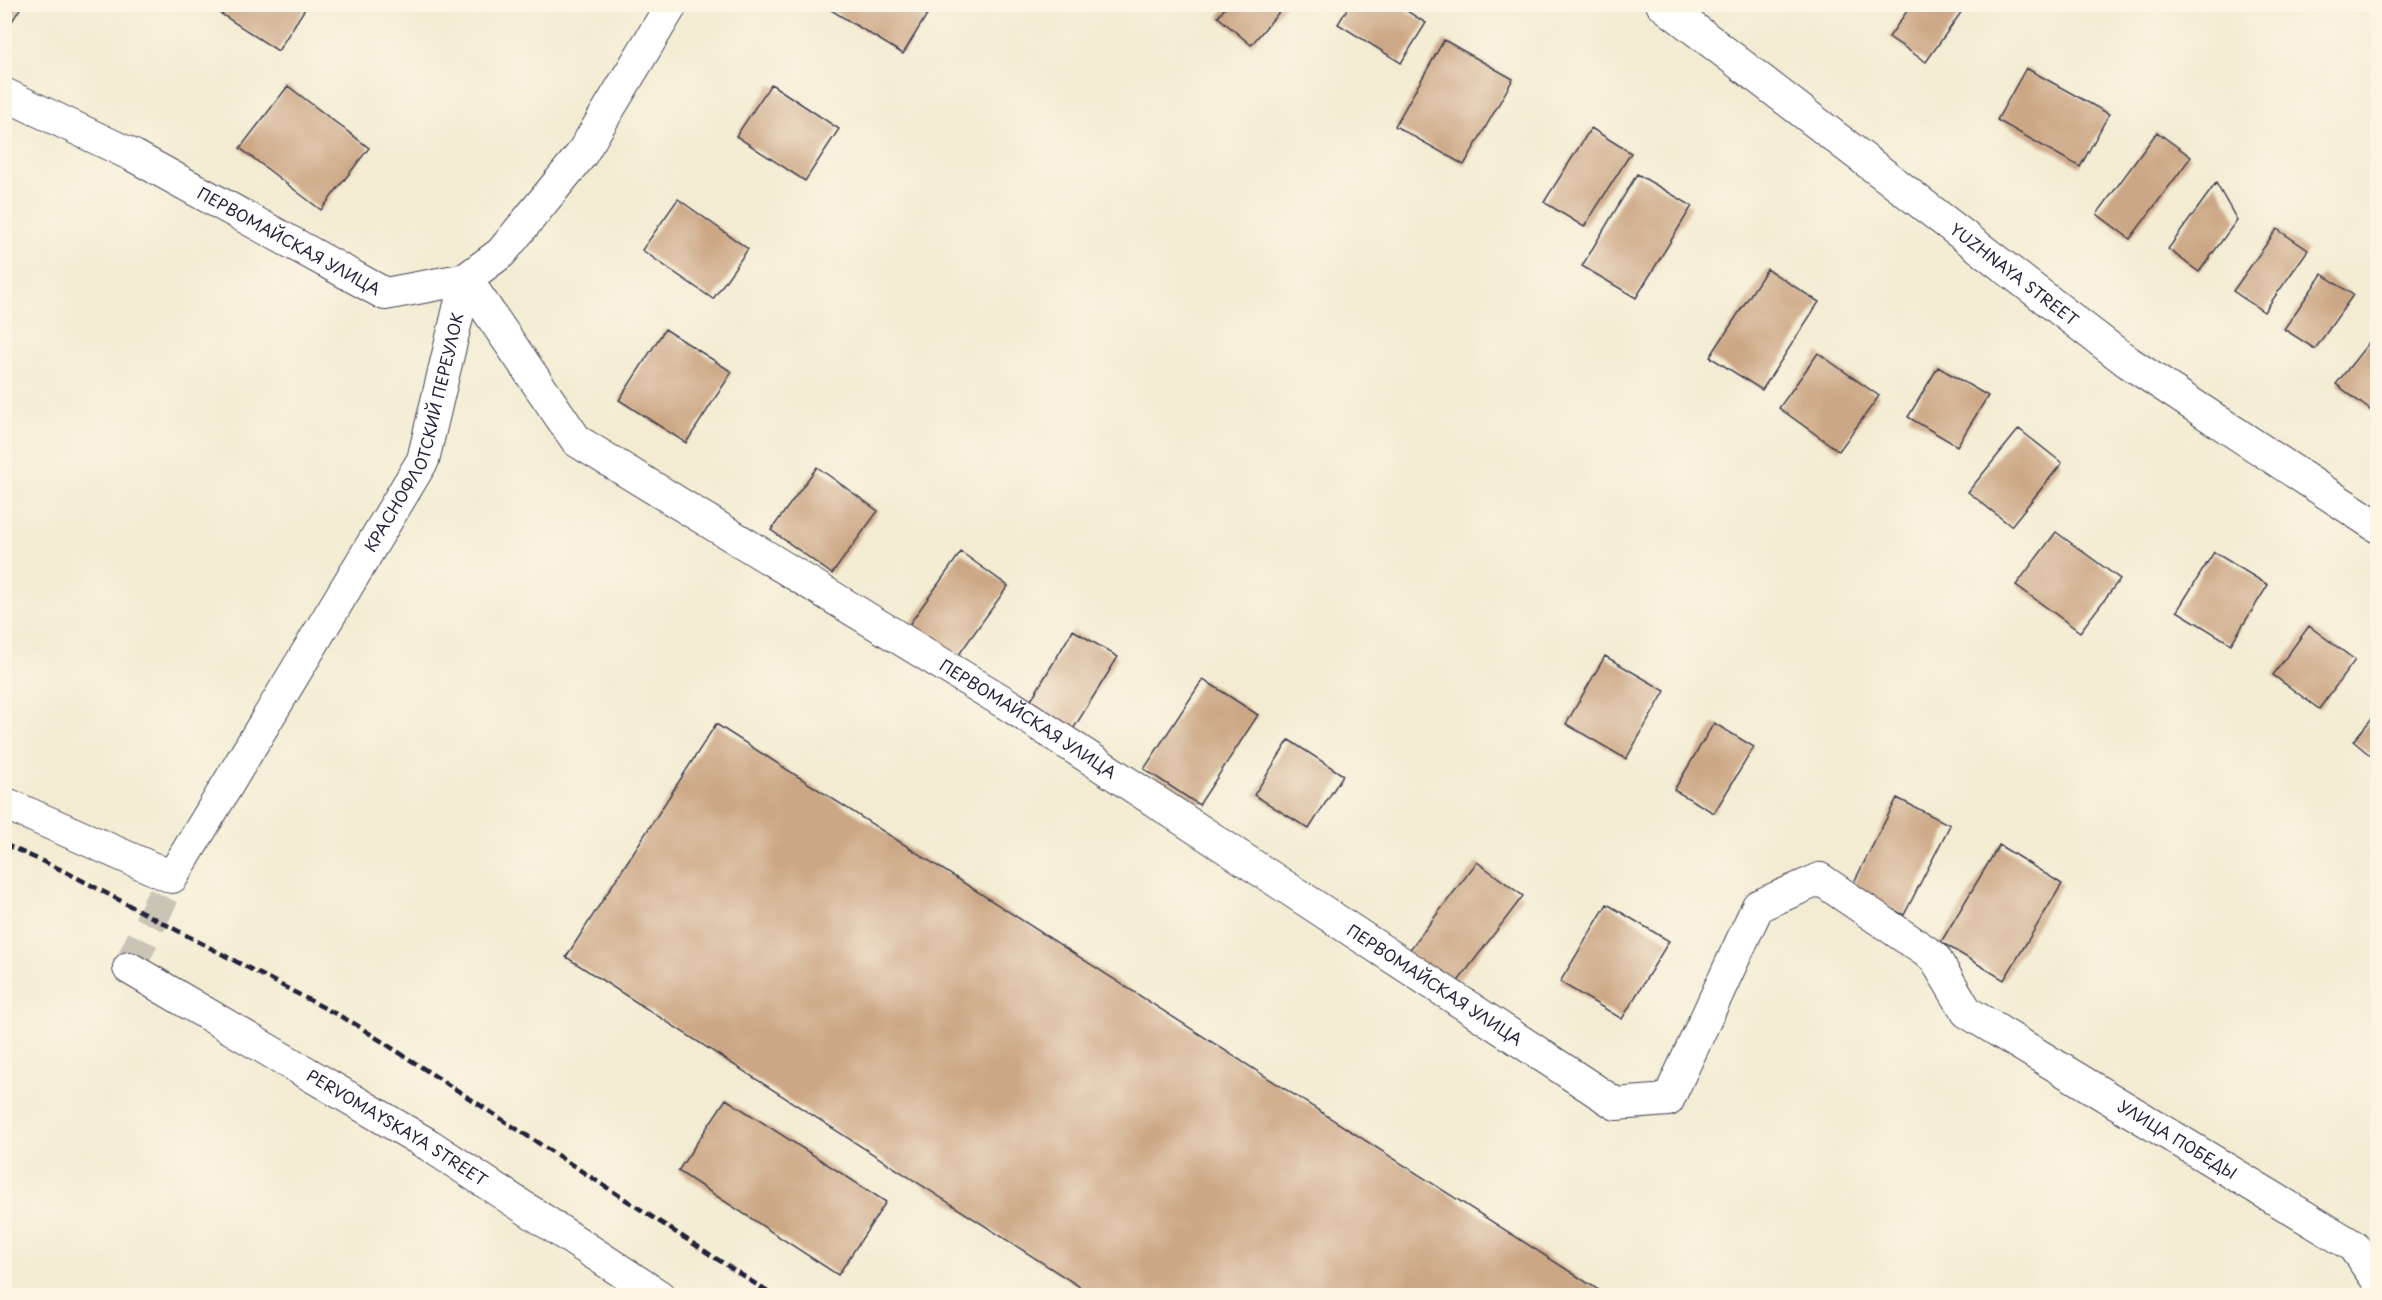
<svg xmlns="http://www.w3.org/2000/svg" width="2382" height="1300" font-family="'Playpen Sans',sans-serif">
	<style>
		.building { fill: #cca785 }
		.lines { fill: none; stroke-linecap: round; stroke-linejoin: round }
		.minor-tunnel { stroke: #c9c4b5; stroke-width: 32; stroke-dasharray: 32 16; stroke-linecap: butt }
		.minor-casing { stroke: #414052; stroke-width: 34 }
		.minor { stroke: #fff; stroke-width: 32 }
		.rail { stroke: #22223b; stroke-width: 4.5; stroke-dasharray: 9 4.5; stroke-linecap: butt }
		.labels { text-anchor: middle; stroke-width: 4.5; stroke-linejoin: round; paint-order: stroke }
		.street-label { font-size: 16px; fill: #22223b; stroke: #fcf5e5 }
	</style>
	<rect width="100%" height="100%" fill="#fcf5e5"/>
	<filter id="ink" filterUnits="userSpaceOnUse"><feTurbulence type="fractalNoise" baseFrequency=".0167" numOctaves="2"/><feDisplacementMap in="SourceGraphic" scale="12" xChannelSelector="R" yChannelSelector="G"/><feConvolveMatrix kernelMatrix="1 2 1 2 8 2 1 2 1" color-interpolation-filters="sRGB"/></filter>
	<filter id="wash" filterUnits="userSpaceOnUse"><feTurbulence type="fractalNoise" baseFrequency=".008" numOctaves="4" result="noise"/><feDisplacementMap in="SourceGraphic" scale="24" xChannelSelector="R" yChannelSelector="G"/><feGaussianBlur stdDeviation="1.35" result="paint"/><feColorMatrix in="noise" values="0 0 0 0 0 0 0 0 0 0 0 0 0 0 0 0 0 1.4 0 .05"/><feComposite in="paint" operator="in"/></filter>
	<g filter="url(#wash)">
		<rect width="100%" height="100%" fill="#f3ecd3"/>
		<g id="blocks">
			<path class="building" d="M4 4H23L4 34Z
				M210 4H308L278 51 209 6Z
				M821 4H925L931 8 903 54Z
				M1228 4H1286L1251 45 1218 17Z
				M1350 4H1396L1426 23 1401 63 1338 24Z
				M1912 4H1967L1926 62 1889 37Z
				M1444 40 1513 79 1464 165 1395 126Z
				M2026 68 2109 114 2080 167 1997 120Z
				M771 84 839 129 805 181 736 136Z
				M288 86 369 148 321 210 240 148Z
				M1591 128 1631 153 1584 227 1544 202Z
				M2157 132 2191 157 2130 239 2097 214Z
				M1637 174 1692 206 1636 298 1582 266Z
				M2216 183 2237 220 2199 272 2168 249Z
				M678 199 748 249 713 299 642 250Z
				M2277 229 2308 250 2264 312 2233 291Z
				M1767 269 1819 302 1762 390 1710 357Z
				M2322 274 2353 295 2315 349 2284 329Z
				M665 329 732 372 686 443 619 400Z
				M2378 331V416L2336 384Z
				M1818 353 1879 396 1839 451 1779 408Z
				M1938 367 1988 396 1957 446 1908 417Z
				M2019 429 2062 463 2011 526 1968 492Z
				M817 467 878 511 832 574 771 530Z
				M2056 532 2120 579 2080 632 2016 585Z
				M961 552 1008 586 950 667 903 633Z
				M2214 552 2268 585 2231 644 2177 611Z
				M2309 626 2355 660 2319 709 2273 675Z
				M1073 630 1118 657 1072 731 1028 705Z
				M1605 656 1665 691 1626 759 1566 724Z
				M1203 679 1258 715 1199 805 1144 769Z
				M2378 711V762L2353 741Z
				M1714 723 1754 747 1714 813 1674 790Z
				M716 724 1608 1296H1094L566 957Z
				M1289 740 1343 775 1309 829 1254 795Z
				M1897 798 1950 825 1904 915 1851 888Z
				M1999 845 2062 884 2004 980 1941 942Z
				M1477 862 1523 896 1453 988 1407 953Z
				M1607 904 1669 941 1622 1019 1560 982Z
				M726 1099 886 1202 838 1275 678 1171Z"/>
		</g>
	</g>
	<g filter="url(#ink)">
		<use href="#blocks" fill-opacity="0" stroke="#414052" stroke-width="1.5"/>
		<g class="lines">
			<path class="minor-tunnel" d="M129 968 172 877"/>
			<defs>
				<g id="minor">
					<path id="s1" d="M1662 4 2128 362 2378 527"/>
					<path id="s2" d="M4 94 134 156 385 294 466 279 577 441 1012 707 1616 1104 1668 1100 1758 906 1820 879 1934 957 1967 1012 2353 1246 2378 1281"/>
					<path id="s3" d="M4 803 172 877 423 460 466 279 501 253 581 155 672 4"/>
					<path id="s4" d="M129 968 429 1145 659 1296"/>
				</g>
			</defs>
			<use href="#minor" class="minor-casing"/>
			<use href="#minor" class="minor"/>
			<path class="rail" d="M4 844 64 871 355 1024 774 1296"/>
		</g>
	</g>
	<g class="labels">
		<g class="street-label">
			<text dy="6" stroke="none"><textPath href="#s2" startOffset="321">ПЕРВОМАЙСКАЯ УЛИЦА</textPath></text>
			<text dy="6" stroke="none"><textPath href="#s1" startOffset="444">YUZHNAYA STREET</textPath></text>
			<text dy="6" stroke="none"><textPath href="#s3" startOffset="693">КРАСНОФЛОТСКИЙ ПЕРЕУЛОК</textPath></text>
			<text dy="6" stroke="none"><textPath href="#s2" startOffset="1239">ПЕРВОМАЙСКАЯ УЛИЦА</textPath></text>
			<text dy="6" stroke="none"><textPath href="#s2" startOffset="1725">ПЕРВОМАЙСКАЯ УЛИЦА</textPath></text>
			<text dy="6" stroke="none"><textPath href="#s4" startOffset="312">PERVOMAYSKAYA STREET</textPath></text>
			<text dy="6" stroke="none"><textPath href="#s2" startOffset="2724">УЛИЦА ПОБЕДЫ</textPath></text>
		</g>
	</g>
	<rect width="2382" height="1300" fill="none" stroke="#fcf5e5" stroke-width="24"/>
</svg>
